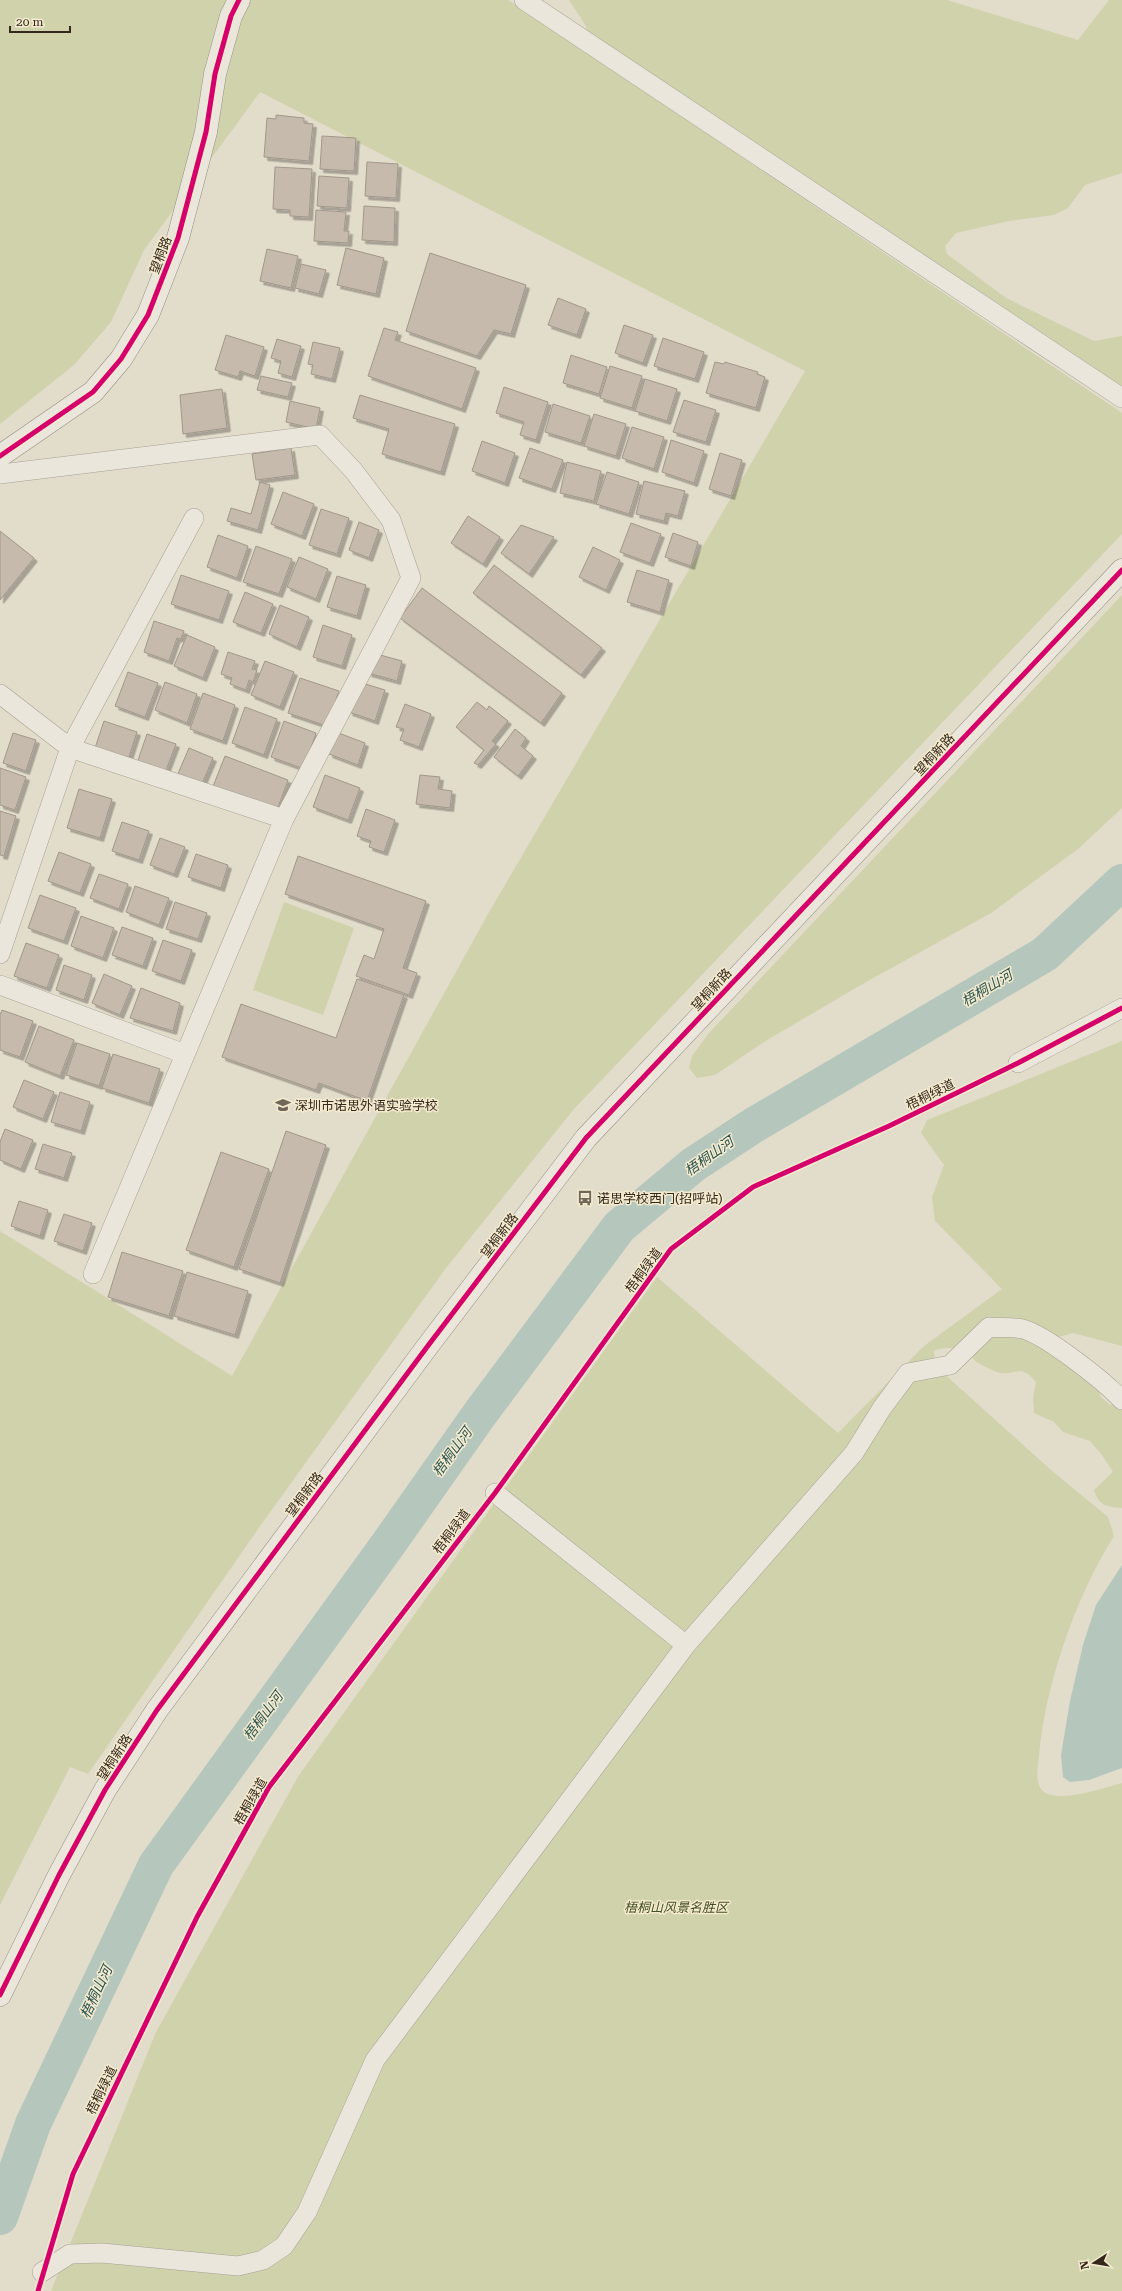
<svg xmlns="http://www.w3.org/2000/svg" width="1122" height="2291" font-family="'Roboto Serif','Noto Sans SC',serif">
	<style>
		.green { fill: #d0d2ac }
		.water { fill: #b5c7bd }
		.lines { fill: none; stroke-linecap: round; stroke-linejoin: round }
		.river { stroke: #b5c7bd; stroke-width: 36 }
		.building { fill: #c5baab; stroke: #a29789; filter: url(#shadow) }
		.street-casing { stroke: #a7a094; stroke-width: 20 }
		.secondary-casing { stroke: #969083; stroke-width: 23 }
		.street { stroke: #eae6db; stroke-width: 19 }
		.secondary { stroke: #eae6db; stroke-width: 22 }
		.cycleway-casing { stroke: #f4eace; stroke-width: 8 }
		.cycleway { stroke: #d6006c; stroke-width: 5 }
		.labels { text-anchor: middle; stroke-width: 3; stroke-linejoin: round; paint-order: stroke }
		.street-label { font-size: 13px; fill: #34281c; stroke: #f4eace }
		.poi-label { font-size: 13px; fill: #34281c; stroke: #f4eace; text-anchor: start }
		.park-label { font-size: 13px; font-style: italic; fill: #445023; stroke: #f4eace }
		.water-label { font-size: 14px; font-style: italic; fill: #2b5452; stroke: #f4eace }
	</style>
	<defs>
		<filter id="shadow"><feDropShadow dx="3.5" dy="3.5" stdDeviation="0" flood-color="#0004"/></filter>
	</defs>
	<rect width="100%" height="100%" fill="#e2dcca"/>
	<path class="green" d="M0 0H508L1122 413V534L574 1109 446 1268 263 1522 88 1774 70 1767 0 1905V1231L232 1376 488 914 805 371 260 92 144 250 111 322 74 365 0 424Z
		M569 0H947L1078 40 1109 0H1122V173L1085 185 1068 208 1054 215 1009 221 956 233 945 246 947 254 1006 298 1094 341 1122 336V393L587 38 586 26Z
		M1122 595V808L1078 849 991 913 859 986 764 1042 715 1075 697 1078 689 1068 692 1056 709 1033Z
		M284 902 354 928 323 1015 253 990Z
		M1122 1041V1346L1073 1333 1055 1338 1096 1382 1101 1397 1110 1405 1122 1402V1508C1107 1507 1099 1506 1094 1490L1113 1472 1102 1455 1090 1441 1063 1432 1054 1422 1034 1413 1033 1397 1036 1382C1019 1361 1015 1378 997 1372 991 1370 981 1365 975 1361 973 1358 970 1354 967 1352 958 1347 942 1347 934 1351 934 1365 943 1372 952 1381L1051 1470 1108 1517 1114 1536C1076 1596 1045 1685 1039 1756 1038 1766 1034 1783 1043 1791 1058 1804 1104 1788 1122 1783V2291H51L156 2032 299 1775 657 1277 838 1433 924 1346 1002 1289 935 1221 932 1197 944 1165 921 1133 927 1120Z"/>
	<path class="water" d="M1122 1565V1768L1089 1780 1070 1782 1063 1777 1061 1755 1070 1701 1083 1645 1096 1605Z"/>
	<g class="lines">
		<path class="river" d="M0 2217 33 2124 156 1865 389 1543 479 1415 619 1227 693 1165 754 1125 1045 954 1122 882"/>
	</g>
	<path class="building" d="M276 115 304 118V123L313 124 309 161 264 157 267 118 276 119Z
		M322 136 356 138 354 171 320 169Z
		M367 162 398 164 396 198 365 196Z
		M275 167 312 169 309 217 290 216V210L273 209Z
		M319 176 349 178 347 208 317 206Z
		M364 206 395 208 394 242 362 240Z
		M316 210 346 212 344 231H349L348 243 314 241Z
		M346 248 384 258 376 294 337 285Z
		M267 249 298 256 291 288 260 281Z
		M430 253 526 285 511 334 494 330 477 356 406 331Z
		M301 264 326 270 319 294 295 288Z
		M558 298 586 309 577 335 548 325Z
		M624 325 653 335 643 363 615 353Z
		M384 328 398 332 395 340 476 368 462 409 368 376Z
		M226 335 264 347 255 376 240 371 238 377 215 370Z
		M663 338 704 352 695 379 654 366Z
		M277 339 301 346 292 377 278 373 281 361 271 358Z
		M313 342 340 348 332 379 311 374 313 365 308 364Z
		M571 355 607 367 599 394 563 383Z
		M715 362 724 364 725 362 758 372 757 374 765 377 756 408 706 393Z
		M610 366 642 376 632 408 600 398Z
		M261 376 292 383 288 397 257 390Z
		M645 379 677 389 667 421 635 411Z
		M504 387 548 402 536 440 520 435 524 422 496 413Z
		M222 389 227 428 183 434 180 395Z
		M360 395 455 424 441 472 382 454 389 429 353 418Z
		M684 400 716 410 706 442 673 432Z
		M290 401 320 408 316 429 286 422Z
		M553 404 590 416 581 443 545 432Z
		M594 414 626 424 616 456 584 446Z
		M632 427 664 437 654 469 622 458Z
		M671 440 704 451 694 483 662 472Z
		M482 441 515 453 505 483 472 471Z
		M291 448 295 475 256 480 252 454Z
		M530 448 563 460 552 489 519 478Z
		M720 453 742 460 731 496 709 489Z
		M567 462 601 471 594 501 560 493Z
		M607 472 639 482 629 514 596 504Z
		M644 481 685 491 678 516 666 513 664 521 636 514Z
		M260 482 270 485 258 530 227 521 231 508 251 514Z
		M283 492 314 504 302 536 271 524Z
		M321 509 349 518 337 554 309 545Z
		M468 516 500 537 483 564 451 543Z
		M359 522 379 530 369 558 349 550Z
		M631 523 661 534 650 563 620 552Z
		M521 525 554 537 529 574 501 553Z
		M0 531 34 558 0 600Z
		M673 533 698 542 691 566 665 557Z
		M218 535 248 546 237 578 207 567Z
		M256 546 292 559 279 594 243 582Z
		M593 547 620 560 606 590 579 577Z
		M299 557 328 569 316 599 287 587Z
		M494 565 602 648 581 675 473 593Z
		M637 570 669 580 660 612 627 602Z
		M181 575 229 591 219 620 171 604Z
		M337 576 366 585 357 616 327 607Z
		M422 588 562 693 541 723 400 618Z
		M245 592 273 604 261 633 233 622Z
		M280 605 309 617 297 647 269 634Z
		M154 621 184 631 181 639 177 638 169 661 144 652Z
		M323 625 352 635 342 666 313 657Z
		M187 635 215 647 203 678 174 666Z
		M228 652 255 661 252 669 257 670 253 682 249 680 246 690 230 684 232 678 221 674Z
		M373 653 402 661 397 681 368 673Z
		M265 661 294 672 280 707 251 695Z
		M128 672 158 683 145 717 115 706Z
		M300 678 339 691 327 726 288 713Z
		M165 682 197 694 187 723 155 710Z
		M359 682 385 690 375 721 349 712Z
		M203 693 235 705 223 741 190 729Z
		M477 702 487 710 489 706 508 721 492 741 496 744 478 765 474 763 484 750 456 727Z
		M405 704 431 714 419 747 400 740 404 729 396 727Z
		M245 707 277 719 264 755 232 743Z
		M104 721 137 732 126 766 93 754Z
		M284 721 316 733 304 769 271 757Z
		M515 729 526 738 521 746 533 756 518 776 494 757Z
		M336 732 365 743 358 765 329 754Z
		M13 733 36 740 26 771 3 763Z
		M147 734 176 744 165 773 137 763Z
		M189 748 213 758 201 786 177 776Z
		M225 756 288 780 276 813 212 789Z
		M0 768 26 777 15 810 0 805Z
		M325 775 360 788 348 820 313 807Z
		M420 775 440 777 438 789 452 791 450 808 416 804Z
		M79 789 112 799 100 838 67 828Z
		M366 809 395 820 384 852 369 847 371 841 357 836Z
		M0 811 16 816 4 856 0 855Z
		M122 822 149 831 139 860 112 851Z
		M160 838 185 847 174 874 150 865Z
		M59 852 91 864 80 893 48 881Z
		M196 854 228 865 221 888 188 877Z
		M298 856 426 901 403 968 417 973 409 995 356 976 364 955 374 959 384 929 285 894Z
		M99 874 128 884 119 909 90 898Z
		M135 886 169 898 159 925 126 912Z
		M40 895 76 908 64 941 28 928Z
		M175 902 207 913 198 939 166 929Z
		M81 916 114 928 103 958 71 946Z
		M122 927 153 938 143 966 112 955Z
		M163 940 192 950 181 981 152 971Z
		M26 943 59 955 47 988 14 976Z
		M64 965 92 975 84 1000 56 990Z
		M104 974 132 986 120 1015 92 1003Z
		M357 979 404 995 367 1101 319 1083 316 1090 222 1057 241 1004 336 1038Z
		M141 988 180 1003 173 1031 130 1018Z
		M2 1010 33 1021 20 1057 0 1050V1015Z
		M39 1026 74 1040 60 1076 25 1062Z
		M77 1043 110 1054 99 1086 66 1075Z
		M113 1054 160 1069 149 1103 102 1088Z
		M24 1080 54 1092 43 1119 13 1107Z
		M60 1092 90 1102 81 1131 51 1122Z
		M5 1129 33 1140 21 1169 0 1160V1142Z
		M286 1131 326 1145 280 1283 239 1269Z
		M43 1144 72 1153 64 1178 35 1169Z
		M221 1152 269 1169 234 1267 186 1250Z
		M19 1201 48 1210 40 1236 11 1226Z
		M64 1214 92 1223 83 1251 54 1241Z
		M122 1252 183 1271 169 1316 108 1297Z
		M187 1272 248 1291 235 1335 174 1316Z"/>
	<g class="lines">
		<defs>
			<path id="street" d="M524 0 1122 398
				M0 474 320 435 353 470 391 520 411 578 284 819 93 1274
				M0 694 70 748 284 819
				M0 954 70 748 194 518
				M0 985 185 1054
				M1018 1063 1122 1008
				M495 1493 686 1645
				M42 2272 70 2254 102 2253 238 2266 263 2260 284 2246 307 2212 375 2060 686 1645 854 1453 882 1408 908 1373 950 1365 989 1327C999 1328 1013 1327 1023 1329 1047 1336 1104 1381 1122 1400"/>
			<path id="secondary" d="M0 456 93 392 121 359 148 315 178 238 206 132 215 74 231 16 239 0
				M0 1995 59 1875 105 1790 157 1710 427 1347 586 1138 1122 570"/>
		</defs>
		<use href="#street" class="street-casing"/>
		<use href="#secondary" class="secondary-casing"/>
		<use href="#street" class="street"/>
		<use href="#secondary" class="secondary"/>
		<defs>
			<path id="cycleway" d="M0 456 93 392 121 359 148 315 178 238 206 132 215 74 231 16 239 0
				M0 1995 59 1875 105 1790 157 1710 427 1347 586 1138 1122 570
				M38 2291 73 2174 197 1917 269 1787 495 1493 671 1249 753 1187 889 1126 1018 1063 1122 1008"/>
		</defs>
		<use href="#cycleway" class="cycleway-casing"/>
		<use href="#cycleway" class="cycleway"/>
	</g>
	<defs>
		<symbol id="school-bare" viewBox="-9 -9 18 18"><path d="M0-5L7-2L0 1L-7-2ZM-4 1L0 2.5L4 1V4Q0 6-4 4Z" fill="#716759" stroke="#f4eace" stroke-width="2.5" paint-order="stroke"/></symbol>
		<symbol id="bus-bare" viewBox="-9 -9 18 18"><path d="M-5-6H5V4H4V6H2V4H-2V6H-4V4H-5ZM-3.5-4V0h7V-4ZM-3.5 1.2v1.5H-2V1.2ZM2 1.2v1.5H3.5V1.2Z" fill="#716759" stroke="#f4eace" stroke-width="2.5" paint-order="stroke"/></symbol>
	</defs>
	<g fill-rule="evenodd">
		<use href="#school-bare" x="272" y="1094" width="22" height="22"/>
		<use href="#bus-bare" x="574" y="1187" width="22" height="22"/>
	</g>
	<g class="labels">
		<g class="street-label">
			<text transform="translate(160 255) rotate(-69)" y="5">望桐路</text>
			<text transform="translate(934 754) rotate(-47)" y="5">望桐新路</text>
			<text transform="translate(711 989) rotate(-47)" y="5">望桐新路</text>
			<text transform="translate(930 1094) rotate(-26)" y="5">梧桐绿道</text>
			<text transform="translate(499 1235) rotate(-53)" y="5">望桐新路</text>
			<text transform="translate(643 1270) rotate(-54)" y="5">梧桐绿道</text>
			<text transform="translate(304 1494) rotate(-53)" y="5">望桐新路</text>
			<text transform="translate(451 1531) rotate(-53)" y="5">梧桐绿道</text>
			<text transform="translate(114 1757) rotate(-57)" y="5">望桐新路</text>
			<text transform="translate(250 1801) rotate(-60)" y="5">梧桐绿道</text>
			<text transform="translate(101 2090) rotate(-64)" y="5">梧桐绿道</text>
		</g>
		<g class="poi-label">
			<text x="295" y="1110">深圳市诺思外语实验学校</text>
			<text x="597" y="1203">诺思学校西门(招呼站)</text>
		</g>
		<g class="park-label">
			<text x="676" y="1912">梧桐山风景名胜区</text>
		</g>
		<g class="water-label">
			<text transform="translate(987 988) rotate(-31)" y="5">梧桐山河</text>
			<text transform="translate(709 1156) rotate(-35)" y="5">梧桐山河</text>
			<text transform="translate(452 1452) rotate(-54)" y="5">梧桐山河</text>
			<text transform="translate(263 1716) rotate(-54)" y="5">梧桐山河</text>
			<text transform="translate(96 1992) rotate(-65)" y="5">梧桐山河</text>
		</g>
	</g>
	<g transform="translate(1094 2263) rotate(258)" stroke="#f4eace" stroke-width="3" paint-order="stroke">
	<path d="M0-3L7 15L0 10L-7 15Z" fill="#34281c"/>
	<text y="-6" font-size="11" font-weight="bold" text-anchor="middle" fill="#34281c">N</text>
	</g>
	<path d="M10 26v6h60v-6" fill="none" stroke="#34281c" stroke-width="2"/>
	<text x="16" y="26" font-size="12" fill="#34281c" stroke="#f4eace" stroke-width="3" paint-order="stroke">20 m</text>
</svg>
